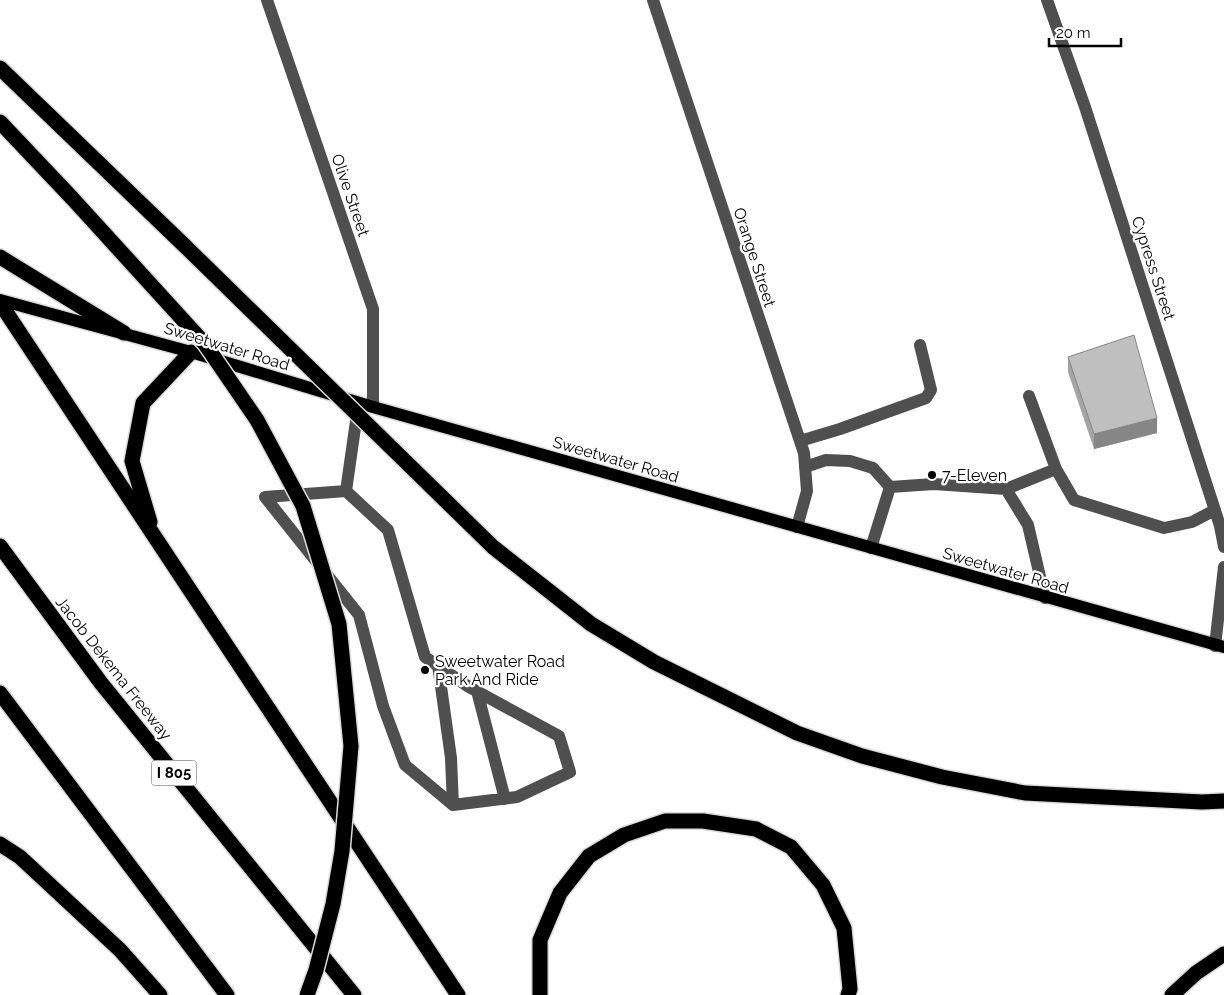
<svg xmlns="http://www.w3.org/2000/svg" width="1224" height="995" font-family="Raleway,sans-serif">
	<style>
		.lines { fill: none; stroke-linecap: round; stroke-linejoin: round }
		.major-casing { stroke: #dbdbdb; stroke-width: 15 }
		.highway-casing { stroke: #dbdbdb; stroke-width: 18 }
		.minor { stroke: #4f4f4f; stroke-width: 12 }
		.major { stroke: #000; stroke-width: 12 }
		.highway { stroke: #000; stroke-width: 15 }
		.highway-bridge-casing { stroke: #dbdbdb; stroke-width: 18; stroke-linecap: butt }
		.highway-bridge { stroke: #000; stroke-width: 15 }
		.wall { fill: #a4a4a4 }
		.shaded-wall { fill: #868686 }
		.building { fill: #bfbfbf; stroke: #868686 }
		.poi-dot { fill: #000; stroke: #fff; stroke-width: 2 }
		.labels { text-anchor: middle; stroke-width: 4.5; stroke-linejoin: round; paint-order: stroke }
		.shield { fill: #fff; stroke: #4c4c4c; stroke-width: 1 }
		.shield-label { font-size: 15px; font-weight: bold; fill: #000 }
		.street-label { font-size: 16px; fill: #000; stroke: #fff }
		.poi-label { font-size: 16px; fill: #000; stroke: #fff; text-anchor: start }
	</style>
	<rect width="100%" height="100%" fill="#fff"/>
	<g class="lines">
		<defs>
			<path id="major" d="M0 300 191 352 373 407 1224 647"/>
			<path id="highway" d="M0 68 187 248
				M0 122 72 198
				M0 257 124 333
				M0 303 458 995
				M150 522 132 461 143 403 191 352
				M0 546 101 683 354 995
				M493 547 591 624 654 662 797 733 862 756 942 777 1025 793 1202 802 1224 801
				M0 693 227 995
				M0 844 20 857 120 950 160 995
				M540 995V940L560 893 589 856 624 835 665 821H703L756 829 791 847 823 885 844 928 850 989 848 995
				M1172 995 1196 973 1224 954"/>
		</defs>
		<use href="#major" class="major-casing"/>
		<use href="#highway" class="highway-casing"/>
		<path class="minor" d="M267 0 373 309V407
			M653 0 804 453 807 491 797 527
			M1047 0 1085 107 1220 526 1224 547
			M800 441 840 429 926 398 931 390 920 345
			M805 467 826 460 850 461 873 468 890 487
			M1056 469 1074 500 1164 528 1192 522 1215 510
			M1006 489 1056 469 1029 396
			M346 491 388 530 425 657 469 687 559 736 570 772 517 797 453 805 405 765 383 706 359 615 265 497Z
			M346 491 358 407
			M871 548 890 487 934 484 1006 489 1028 525 1045 598
			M1215 646 1224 567
			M438 665 451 758 453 805
			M477 691 505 799"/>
		<use href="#major" class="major"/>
		<use href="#highway" class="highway"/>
		<defs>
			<path id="highway-bridge" d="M72 198 205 344 257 420 303 506 339 624 351 746 342 851 333 904 316 970 307 995
				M187 248 493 547"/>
		</defs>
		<use href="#highway-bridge" class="highway-bridge-casing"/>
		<use href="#highway-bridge" class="highway-bridge"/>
	</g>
	<path class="wall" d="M1068 357 1157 433 1094 449 1068 372Z"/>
	<path class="shaded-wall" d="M1157 418V433L1094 449V434Z"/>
	<path class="building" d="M1134 335 1157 418 1094 434 1068 357Z"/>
	<g class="poi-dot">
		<circle cx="932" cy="475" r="5"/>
		<circle cx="425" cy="670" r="5"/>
	</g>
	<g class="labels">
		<rect class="shield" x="151.5" y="760.5" width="45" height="25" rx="4"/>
		<g class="shield-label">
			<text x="174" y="778">I 805</text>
		</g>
		<g class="street-label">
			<text transform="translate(351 195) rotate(71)" y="6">Olive Street</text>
			<text transform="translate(755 257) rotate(72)" y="6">Orange Street</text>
			<text transform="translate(1154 268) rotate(72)" y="6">Cypress Street</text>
			<text transform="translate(227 346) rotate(17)" y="6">Sweetwater Road</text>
			<text transform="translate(616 459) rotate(16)" y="6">Sweetwater Road</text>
			<text transform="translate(1006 570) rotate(16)" y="6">Sweetwater Road</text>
			<text transform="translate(114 668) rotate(52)" y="6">Jacob Dekema Freeway</text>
		</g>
		<g class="poi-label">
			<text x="942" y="481">7-Eleven</text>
			<text x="435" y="667">Sweetwater Road<tspan x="435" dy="18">Park And Ride</tspan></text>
		</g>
	</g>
	<path d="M1049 38v8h72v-8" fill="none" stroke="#000000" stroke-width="2.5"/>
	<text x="1056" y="38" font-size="15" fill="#000000" stroke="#ffffff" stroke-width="4" paint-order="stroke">20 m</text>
</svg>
